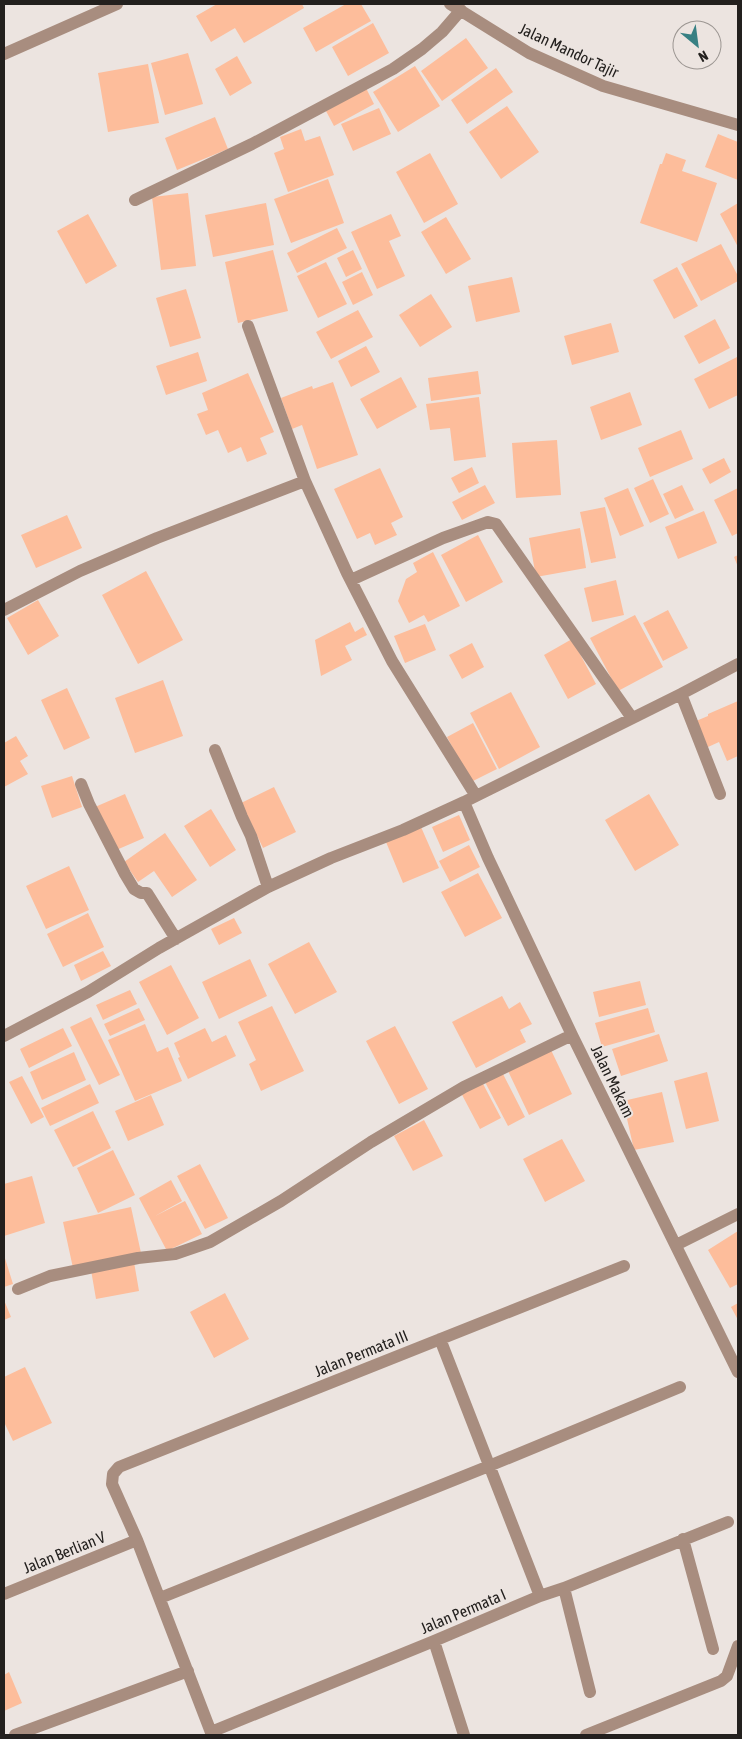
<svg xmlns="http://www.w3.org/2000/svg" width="742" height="1739" font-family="'Asap Condensed',sans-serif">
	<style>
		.building { fill: #fdbd9b }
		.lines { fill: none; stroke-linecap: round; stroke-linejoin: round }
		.minor { stroke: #a88d7f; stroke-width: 12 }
		.labels { text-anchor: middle; stroke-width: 4; stroke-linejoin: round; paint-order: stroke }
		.street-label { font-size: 16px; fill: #23201e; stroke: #ece4e0 }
	</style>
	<rect width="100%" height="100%" fill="#ece4e0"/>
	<path class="building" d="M217 4H302L304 8 244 43 235 28 211 42 196 16Z
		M346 4H361L371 21 316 52 303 28Z
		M373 23 389 53 348 76 332 47Z
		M466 38 488 68 442 101 421 71Z
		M188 53 203 104 165 115 151 63Z
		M237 56 252 83 230 96 215 69Z
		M148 64 159 123 108 132 98 73Z
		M415 66 440 106 398 132 373 92Z
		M496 68 513 92 467 124 451 100Z
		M366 88 374 104 334 126 326 111Z
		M507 106 539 152 501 179 469 132Z
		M379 108 391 134 353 151 341 124Z
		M215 117 228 149 177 170 165 138Z
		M301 129 305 141 320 136 334 175 288 192 274 153 284 149 280 137Z
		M718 134 738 142V180L705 167Z
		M430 153 458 204 424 223 396 172Z
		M666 153 686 160 682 171 717 183 697 242 640 223 660 164H662Z
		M328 179 344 223 291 243 274 199Z
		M188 193 196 266 161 270 152 197Z
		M266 203 274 245 213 257 205 215Z
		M738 203V247L720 214Z
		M88 214 117 266 86 284 57 231Z
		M391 214 401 236 389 241 405 276 377 289 351 232Z
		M446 217 471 259 446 274 421 232Z
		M337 228 347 248 297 273 287 253Z
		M721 244 738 276V281L701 301 681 264Z
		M273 250 288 311 238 323 225 262Z
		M353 250 362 269 346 277 337 258Z
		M326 262 347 304 318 318 297 276Z
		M677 267 698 306 674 319 653 280Z
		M362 272 373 295 353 305 342 282Z
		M512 277 520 312 476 322 468 286Z
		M186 289 201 338 170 347 156 298Z
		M431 294 452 327 420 347 399 315Z
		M358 310 373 337 331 359 316 332Z
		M715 319 730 348 699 364 684 336Z
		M611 323 619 352 572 365 564 336Z
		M366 346 380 372 351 387 338 361Z
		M198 352 207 381 166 395 156 366Z
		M737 357 738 360V395L709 409 694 379Z
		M478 371 481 394 431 401 428 378Z
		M248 373 274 432 260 438 267 454 247 462 241 447 228 453 218 430 206 435 197 414 208 410 202 393Z
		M401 377 417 407 377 429 360 399Z
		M333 382 358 455 317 469 302 425 292 429 281 398 312 386 313 389Z
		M630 392 642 425 601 440 590 407Z
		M479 397 486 457 454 461 450 428 430 430 426 404Z
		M681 430 693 459 650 477 638 448Z
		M557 440 561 495 516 498 512 443Z
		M724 458 731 472 710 484 702 469Z
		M472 467 479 483 459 493 451 478Z
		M380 468 403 517 391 523 397 535 375 545 370 533 357 539 334 489Z
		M653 479 669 514 650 523 634 488Z
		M485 485 495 503 462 520 452 502Z
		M682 485 694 510 675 519 663 494Z
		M628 488 644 526 620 536 604 498Z
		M738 488V533L732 536 714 500Z
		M605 507 616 558 591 563 580 512Z
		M704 511 717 543 678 559 665 527Z
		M67 515 82 548 36 568 21 535Z
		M580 528 586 568 536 577 529 538Z
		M478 535 503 582 466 602 441 555Z
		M433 552 460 606 428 622 424 615 409 623 398 601 406 579 417 572 413 563Z
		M738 555V567L734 557Z
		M146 571 183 640 138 664 102 595Z
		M616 580 624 615 592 622 584 588Z
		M38 600 59 636 28 655 7 618Z
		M668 610 688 648 663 661 643 623Z
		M635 615 663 667 618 691 590 638Z
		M350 622 355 632 363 627 367 635 345 646 352 660 321 676 315 640Z
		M425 624 436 650 405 663 394 636Z
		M572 639 596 684 568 699 544 655Z
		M472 643 484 667 462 679 449 655Z
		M163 680 183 736 135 753 115 698Z
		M67 688 90 738 64 750 41 700Z
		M511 692 540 747 499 769 470 713Z
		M738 701V756L727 761 719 742 708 747 696 721 708 716V714Z
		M473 723 497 769 471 782 447 737Z
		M16 736 28 756 20 761 28 774 4 787V743Z
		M72 776 82 807 52 818 41 786Z
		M274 787 296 832 263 848 241 803Z
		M125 794 144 838 114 851 95 807Z
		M649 794 679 845 635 871 605 820Z
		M211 809 236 850 210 867 184 826Z
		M459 815 470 840 443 852 432 827Z
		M421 827 439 868 403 883 386 842Z
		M165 833 197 880 172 897 154 871 138 882 124 862Z
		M469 845 480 867 450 882 439 861Z
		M69 866 89 910 46 929 26 886Z
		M478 873 502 918 465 937 441 892Z
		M88 913 104 947 63 967 47 934Z
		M234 918 242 933 219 945 211 929Z
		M309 942 337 992 295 1014 268 964Z
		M103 951 111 966 81 981 74 965Z
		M250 959 267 996 219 1019 202 982Z
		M171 965 199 1018 167 1035 139 982Z
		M640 981 646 1005 599 1017 593 992Z
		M130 990 137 1004 103 1020 96 1005Z
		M502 996 509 1009 520 1002 532 1024 520 1030 526 1042 476 1068 452 1022Z
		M272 1006 304 1071 261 1091 249 1064 256 1060 238 1022Z
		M139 1008 145 1020 110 1036 104 1024Z
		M648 1008 655 1032 602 1047 595 1023Z
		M91 1017 120 1075 99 1085 70 1027Z
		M145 1024 157 1052 168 1047 182 1081 135 1101 108 1040Z
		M395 1026 428 1089 399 1104 366 1041Z
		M63 1028 72 1046 29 1068 20 1049Z
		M205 1028 212 1042 226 1035 236 1056 188 1079 178 1058 180 1057 174 1043Z
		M659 1034 668 1061 621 1076 612 1049Z
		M551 1050 572 1094 529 1115 508 1071Z
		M74 1052 86 1080 42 1100 30 1072Z
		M707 1072 719 1121 686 1129 674 1081Z
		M503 1074 525 1117 508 1126 485 1082Z
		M22 1076 44 1117 31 1124 9 1082Z
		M481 1080 501 1118 480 1129 460 1091Z
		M90 1084 99 1103 50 1126 41 1108Z
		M662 1092 674 1142 634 1150 623 1101Z
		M151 1095 164 1125 128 1141 115 1111Z
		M93 1111 111 1148 73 1167 54 1130Z
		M424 1120 443 1156 413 1171 394 1136Z
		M562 1139 585 1181 545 1202 523 1159Z
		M113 1150 135 1195 98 1213 77 1168Z
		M200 1164 228 1218 205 1229 177 1176Z
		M32 1176 45 1223 4 1236V1184Z
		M171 1180 182 1201 155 1216 185 1201 202 1234 167 1251 139 1198Z
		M131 1207 141 1253 73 1268 63 1222Z
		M738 1231V1284L730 1288 708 1250Z
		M4 1255 13 1284 4 1287Z
		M134 1262 139 1291 96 1299 91 1270Z
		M225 1293 249 1339 214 1358 190 1312Z
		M4 1300 11 1317 4 1320Z
		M738 1303V1320L731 1307Z
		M25 1367 52 1423 13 1441 4 1422V1377Z
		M9 1672 22 1703 4 1711V1675Z"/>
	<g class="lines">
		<path class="minor" d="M450 4 529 53 603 86 738 125
			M4 54 117 4
			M135 200 252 144 393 69 422 49 442 32 461 10
			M248 326 305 481
			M351 580 443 538 488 522 496 524 632 718
			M4 610 80 571 157 538 305 481 347 573 392 661 476 796
			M681 694 720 794
			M215 750 242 817 251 836 268 887
			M81 784 89 804 125 874 134 889 141 893H147L176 939
			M464 802 488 858 572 1035 738 1372
			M4 1036 88 992 159 948 268 887 331 858 403 830 464 802 681 694 738 664
			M676 1245 738 1214
			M18 1289 50 1276 138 1258 175 1254 210 1242 281 1201 371 1142 464 1087 572 1035
			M440 1339 540 1596
			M683 1539 713 1649
			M564 1588 590 1692
			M4 1594 137 1540
			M160 1598 489 1466 680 1387
			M434 1641 464 1735
			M211 1732 434 1641 540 1596 564 1588 728 1522
			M15 1735 188 1671
			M212 1735 137 1540 112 1484 113 1474 119 1467 624 1266
			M586 1735 721 1681 727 1676 738 1646"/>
	</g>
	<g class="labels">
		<g class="street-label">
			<text transform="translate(569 50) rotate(25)" y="6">Jalan Mandor Tajir</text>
			<text transform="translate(613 1081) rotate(64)" y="6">Jalan Makam</text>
			<text transform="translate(361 1353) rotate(-22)" y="6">Jalan Permata III</text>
			<text transform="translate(64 1552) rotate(-22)" y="6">Jalan Berlian V</text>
			<text transform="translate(463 1611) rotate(-23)" y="6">Jalan Permata I</text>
		</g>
	</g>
	<rect width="742" height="1739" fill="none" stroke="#23201e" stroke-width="10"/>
	<g transform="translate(697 45) rotate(151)"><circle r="24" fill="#ece4e0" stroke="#9c9692"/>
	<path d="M0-4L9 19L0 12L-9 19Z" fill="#378083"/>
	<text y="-8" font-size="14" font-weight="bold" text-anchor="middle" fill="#23201e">N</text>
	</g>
</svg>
